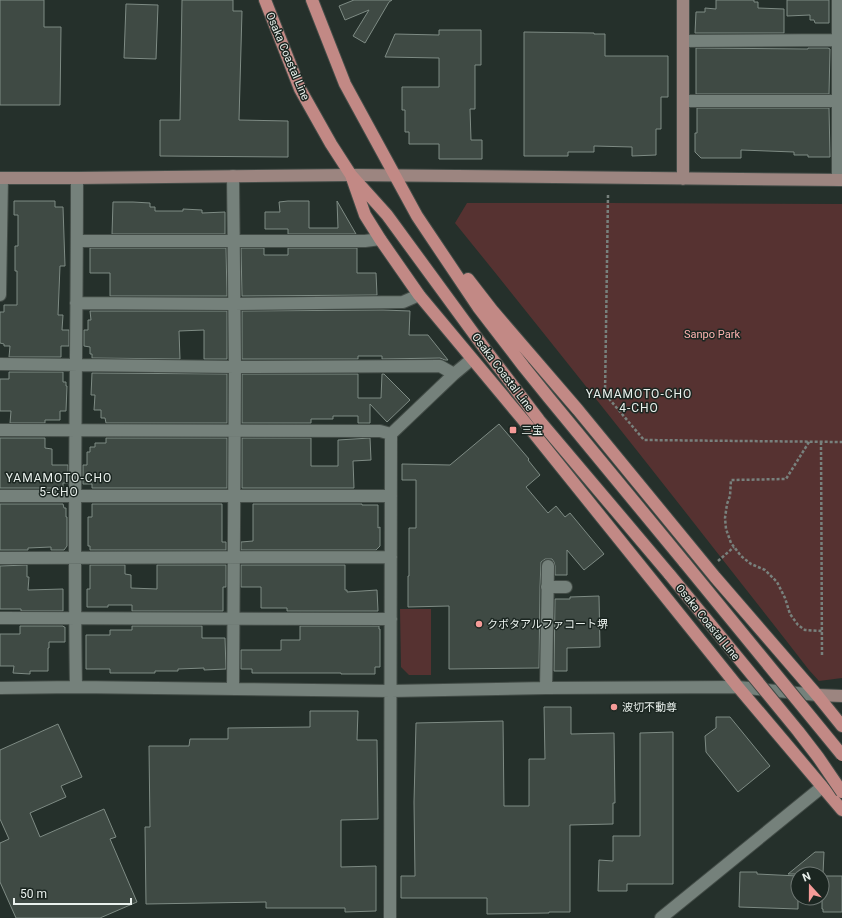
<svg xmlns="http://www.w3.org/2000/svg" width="842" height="918" font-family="Roboto,'Noto Sans JP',sans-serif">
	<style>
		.green { fill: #563231 }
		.building { fill: #3f4a44; stroke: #7e8b84 }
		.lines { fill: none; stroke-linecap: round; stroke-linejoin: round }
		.street-casing { stroke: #434c47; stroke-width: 14 }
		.secondary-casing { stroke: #434c47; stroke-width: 14 }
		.primary-casing { stroke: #434c47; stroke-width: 14 }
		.path { stroke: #78817d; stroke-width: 2.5; stroke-dasharray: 3 2; stroke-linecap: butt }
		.street { stroke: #75817b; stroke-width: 12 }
		.secondary { stroke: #9c8580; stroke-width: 12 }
		.primary { stroke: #c28985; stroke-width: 12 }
		.primary-bridge-casing { stroke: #434c47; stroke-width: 14; stroke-linecap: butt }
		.primary-bridge { stroke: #c28985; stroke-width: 12 }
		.poi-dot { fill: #f59b98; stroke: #1b2621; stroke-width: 1.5 }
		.labels { text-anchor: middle; stroke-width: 3; stroke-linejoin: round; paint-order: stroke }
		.street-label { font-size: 11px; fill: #eaf1ed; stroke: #1b2621 }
		.park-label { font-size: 11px; fill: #feb3b0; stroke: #1b2621 }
		.poi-label { font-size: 11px; fill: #eaf1ed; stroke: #1b2621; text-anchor: start }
		.neighbourhood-label { font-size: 12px; letter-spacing: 1px; fill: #eaf1ed; stroke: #1b2621 }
	</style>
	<rect width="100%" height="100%" fill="#25302b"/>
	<path class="green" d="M467 203H608L842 204V678L819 681 809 670C692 520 575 371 455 223Z
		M400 609H431V675H409L401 667Z"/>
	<path class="building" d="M0 0H44V27H61L60 105H0Z
		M182 0H233V11H242L239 120 288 121V157L160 156V120H180Z
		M354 0H392L389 2 365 43 353 36 369 10 345 20 339 6Z
		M716 0H754V2H758V8L784 9V33H695L696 12H705V8L716 9Z
		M787 0H829V23H815L814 20H810V15L787 16Z
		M126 4 158 5 156 59 124 58Z
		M439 30H481V65H475V109H470L471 140H482V159H439V144H409V132H405V110H402V87H439V58L385 57 395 34 439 35Z
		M524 32 594 33V34H605V56H668V97H661V129H656V155L632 156V147L594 146V152H568V156H524Z
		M696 48 808 49V48H828L830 49 829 94H696Z
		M697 108H829L830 157H808V155H794V152L741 150V158H701L695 152V133H697Z
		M14 201H55V207H63L65 266H60L58 315H63L62 330H69V346H61V357H9L10 346H4V344L0 343V312H4V305H17V271H15V246H18V215H14Z
		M288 201H309V228H338L337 201 356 234H288V229H265V212H280L279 202Z
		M113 202H133L150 203V207H155V211H183V209L202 210V213L225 212V234H112Z
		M90 248H226L227 296H110V273H90Z
		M241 248H264V255H288V248H357V273H376L377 295 242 296Z
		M383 310 410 311 409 335H428L448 360H445L440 358 382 359V356H358V359H242V311Z
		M90 311H227V359H204V330L179 331 180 359 92 358V354H90V347L84 346V330H88V320H91Z
		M9 372H63V382H66V386H67L66 411H60V420H45V423H10L11 411H0V379H9Z
		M92 373 227 374V423H106L105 418H101V410H94L95 395H91Z
		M242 374H358V398H381L382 374H384L410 400 387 422 370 404V423H358V416H333V419H311V423H242Z
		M499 424 529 459 528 460 540 475 526 487 548 513 556 506 565 517 570 513 604 554 584 570 567 550V575H555V566L554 562 552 559H545L541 562 540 587 539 668 449 669V606L408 607V576H409V528H416V480H402V464L450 465Z
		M0 438H45V448L52 449V465H68V483H63V488H0Z
		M106 438H227V488H92V484H83V465H87V452H90V447H95V443H106Z
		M242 438H311V466H338V440L370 438 371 460 353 461 354 488H242Z
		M0 504H63L64 508H66V517H67V546L64 550H51V547L28 548V550H0Z
		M92 504H222V542H226V550H90V546H88V517H92Z
		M253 504H362V505H378V528L380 527V546L376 550H241V542L253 541Z
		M27 565V577H29L28 590 63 589V611H21V609H0V566Z
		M90 565H125V574L131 575V588L157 589V565H226V587H223V611H132V605H108V607H87V589H90Z
		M241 565H345V590H347V592L377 590 378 611H287V608H261V587H241Z
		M599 596 600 647 567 648V671H554L555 599H570V597Z
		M20 626H63L64 627H65V642H49V648H48V671H30V674L13 673 14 666H0V634H20Z
		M132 626H202V638H225L226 669 204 670V668L178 669V671H155V673H110V669H86V635H110V630H132Z
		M300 626H379V629H380V667H375V674H341V673H252V669H241V650H281V640H300Z
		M544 707H571V734L614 733 615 803H613V824L570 825V912H549V913L487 914V898H401V876H415L414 802 416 723 503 721 504 806H529V759H545Z
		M310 711H358L357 740H377L378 819 341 820V867L376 866V911L345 912V908H266V902L146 904 145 827H150L149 746H189L190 739H228V728L310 727Z
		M716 717H730L770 766 738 792 706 752 705 736 716 728Z
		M58 724 82 777 61 786 66 797 30 813 40 837 104 809 116 837 110 839 137 902 100 918H16L0 882V843L9 839 0 819V750Z
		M673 732V884H627V891H598L599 860 613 861V836H640V733Z
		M815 852H824L823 874H788Z
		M740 872H757V874L798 876V909L739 907Z
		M822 876H842V912H823V909H822Z"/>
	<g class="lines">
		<defs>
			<path id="street" d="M838 0V180
				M683 41 842 40
				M683 101H842
				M77 241H365L380 239
				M0 295 2 178
				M76 303 234 304 403 302 419 295
				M0 364 235 367 440 366 454 374
				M0 430 380 431 391 434
				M0 496H391
				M0 558 391 557
				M547 587H566
				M0 618 391 619
				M76 687C73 518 77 348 77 178
				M0 688 76 687 391 691 546 688 738 687 817 695
				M546 688 548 566
				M233 689 235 367 233 176
				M390 918 391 434 454 374 472 359
				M661 918 822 787"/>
			<path id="secondary" d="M0 178H77L351 175 842 180
				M683 179V0
				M817 695 842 696"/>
			<path id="primary" d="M265 0 300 89 331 144 351 175 387 215 485 349 539 420 670 575
				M312 0 345 84 417 216 478 307 524 367 549 398 685 563
				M351 175 365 215 380 239 419 295 524 421 738 687 842 810
				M468 279 492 310 578 410 715 577 817 695 842 726"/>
		</defs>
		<use href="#street" class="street-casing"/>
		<use href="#secondary" class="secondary-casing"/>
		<use href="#primary" class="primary-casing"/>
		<path class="path" d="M608 195 605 394 644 440 842 442
			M809 442 786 479 731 480 730 496 727 504 725 518 726 529 731 543 741 556 751 564 765 570 777 582 785 598 790 614 798 625 805 630 822 631
			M821 442 822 656
			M718 561 734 547"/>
		<use href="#street" class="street"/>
		<use href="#secondary" class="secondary"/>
		<use href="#primary" class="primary"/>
		<defs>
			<path id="primary-bridge" d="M685 563 842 755
				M670 575 798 731 818 757 842 792"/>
		</defs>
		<use href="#primary-bridge" class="primary-bridge-casing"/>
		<use href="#primary-bridge" class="primary-bridge"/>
	</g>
	<g class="poi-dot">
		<rect x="509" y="426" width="8" height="8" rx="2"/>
		<circle cx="479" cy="624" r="4"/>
		<circle cx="614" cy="707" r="4"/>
	</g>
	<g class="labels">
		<g class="street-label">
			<text transform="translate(288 56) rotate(67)" y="4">Osaka Coastal Line</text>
			<text transform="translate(503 372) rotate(53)" y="4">Osaka Coastal Line</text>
			<text transform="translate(708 622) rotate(51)" y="4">Osaka Coastal Line</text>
		</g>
		<g class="park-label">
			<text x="712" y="338">Sanpo Park</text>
		</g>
		<g class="poi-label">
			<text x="521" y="434">三宝</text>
			<text x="487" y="628">クボタアルファコート堺</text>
			<text x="622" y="711">波切不動尊</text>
		</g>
		<g class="neighbourhood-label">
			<text x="639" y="398">YAMAMOTO-CHO<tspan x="639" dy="14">4-CHO</tspan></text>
			<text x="59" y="482">YAMAMOTO-CHO<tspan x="59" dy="14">5-CHO</tspan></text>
		</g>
	</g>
	<g transform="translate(810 886) rotate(339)"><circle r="19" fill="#1b2621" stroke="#6e7773"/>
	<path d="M0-3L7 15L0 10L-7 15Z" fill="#f59b98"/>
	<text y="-6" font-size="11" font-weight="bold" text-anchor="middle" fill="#eaf1ed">N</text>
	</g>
	<path d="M14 898v6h117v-6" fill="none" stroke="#eaf1ed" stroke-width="2"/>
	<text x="20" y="898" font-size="12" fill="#eaf1ed" stroke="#1b2621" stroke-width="3" paint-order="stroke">50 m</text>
</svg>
